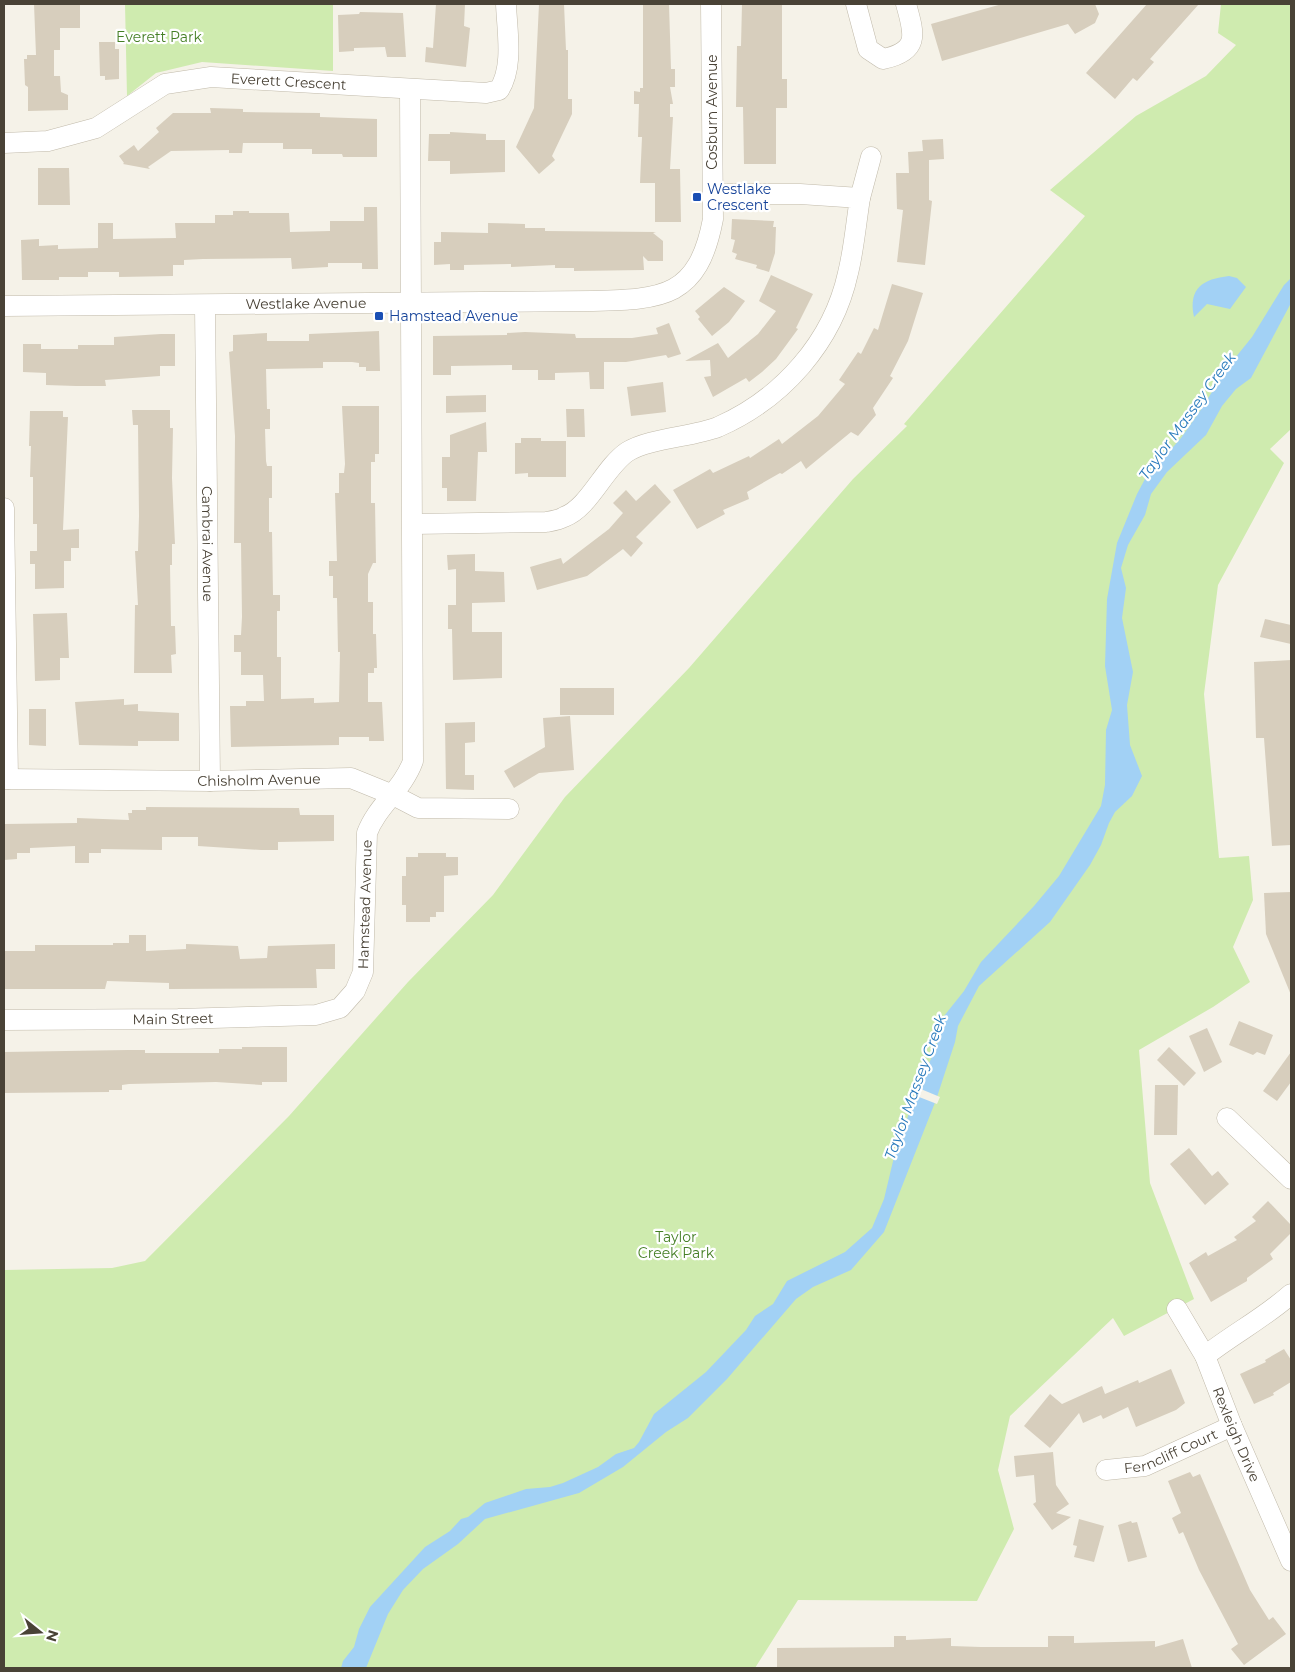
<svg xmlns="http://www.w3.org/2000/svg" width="1295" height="1672" font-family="Montserrat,sans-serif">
	<rect width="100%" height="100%" fill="#f5f2e8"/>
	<!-- green -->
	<g fill="#cfebaf">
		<polygon points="125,4 333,4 333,71 202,62 156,73 127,96"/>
		<polygon points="1221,4 1291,4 1291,429 1270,449 1284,463 1218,585 1204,694 1219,858 1249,856 1253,900 1233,947 1250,982 1213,1007 1139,1050 1150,1183 1194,1299 1124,1336 1113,1318 1010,1416 998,1470 1014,1529 977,1601 798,1600 755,1668 4,1668 4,1270 112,1268 145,1261 289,1116 408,982 493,895 565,797 689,668 853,479 907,426 904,424 1085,216 1050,190 1136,116 1206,76 1236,45 1218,33"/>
	</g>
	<!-- water -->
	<g fill="#a2d1f5">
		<path d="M1229,276L1237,278L1246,287L1230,309L1207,304L1194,317C1188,288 1203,279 1229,276Z"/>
		<polygon points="1291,278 1291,303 1251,378 1236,389 1222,406 1206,435 1167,472 1151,494 1145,515 1128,545 1121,568 1126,588 1122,618 1133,672 1127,705 1130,745 1142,776 1132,796 1115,812 1109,823 1101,845 1090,865 1050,922 979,986 958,1026 955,1042 936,1100 884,1232 851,1270 813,1287 796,1299 727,1379 688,1418 666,1432 623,1467 579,1493 485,1519 458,1544 423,1569 403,1590 388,1614 366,1668 341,1668 343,1661 354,1647 359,1629 370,1607 425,1547 450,1531 461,1519 468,1517 485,1503 526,1489 550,1487 563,1483 598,1467 616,1454 634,1448 639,1442 654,1414 706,1372 746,1330 755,1316 773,1304 787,1281 845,1252 872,1228 884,1199 895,1153 919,1085 936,1048 944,1016 964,991 981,962 1034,906 1059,876 1101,806 1105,785 1106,730 1112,710 1105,666 1107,599 1117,543 1137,494 1145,479 1181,438 1200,411 1227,368 1252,337 1284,285"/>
	</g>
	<!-- pier -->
	<polygon fill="#f5f2e8" points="916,1087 940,1097 937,1104 914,1095"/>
	<!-- building -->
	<g fill="#d7cebd">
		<polygon points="34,4 80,4 80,28 60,28 60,50 54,50 54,76 60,76 61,92 68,95 68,110 28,111 28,87 25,85 24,59 27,59 27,55 36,55"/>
		<polygon points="436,4 465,4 464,26 470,28 466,67 425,62 426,47 433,48"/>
		<polygon points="539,4 564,4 566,50 568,50 568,99 572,99 572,114 552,156 555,160 539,174 516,147 534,108"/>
		<polygon points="643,4 669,4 671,69 675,69 675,87 670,87 673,104 670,104 670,117 673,117 670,169 680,169 681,222 655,222 655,183 640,183 642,137 638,137 639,104 634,104 634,91 640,92 640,88 643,88"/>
		<polygon points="742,4 782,4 782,79 787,79 787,108 776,108 776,164 744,164 743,107 736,107 737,46 741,46"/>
		<polygon points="1002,4 1095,4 1099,14 1095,23 1075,34 1068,24 942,61 931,24"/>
		<polygon points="1147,4 1199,4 1150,59 1154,62 1137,81 1133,78 1115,99 1086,73"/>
		<polygon points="360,12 403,13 406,57 387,57 385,47 354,48 354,51 339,52 338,15 359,14"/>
		<polygon points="99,42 115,42 115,49 119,49 119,79 105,80 105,76 100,76"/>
		<polygon points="210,108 243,109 243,112 320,113 320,117 377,119 377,157 343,157 342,154 312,154 312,149 283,149 283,143 243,143 242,153 229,153 229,150 171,151 148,167 150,169 123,164 124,163 119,156 134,145 138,151 159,132 156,128 173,113 211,113"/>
		<polygon points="450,132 486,134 486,140 505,140 505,172 450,174 450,161 428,161 429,134 450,134"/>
		<polygon points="943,139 944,159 929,160 929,200 932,201 925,265 897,262 903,210 897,209 896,173 909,173 908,152 923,151 922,140"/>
		<polygon points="38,168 69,168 70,205 38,205"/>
		<polygon points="364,207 377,207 378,269 362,269 362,263 328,263 328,267 292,269 291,258 203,259 184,260 184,265 173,265 173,276 119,277 119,272 88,272 88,277 59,277 59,280 22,280 21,240 39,239 39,246 58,245 58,249 98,248 98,223 113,223 113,239 176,238 175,223 215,223 215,215 233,215 233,211 249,211 249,213 289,213 290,232 330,231 330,221 364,221"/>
		<polygon points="732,219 774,221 773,227 776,227 775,253 769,272 756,268 757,265 735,259 737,254 732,252 735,240 731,239"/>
		<polygon points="488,223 525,224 525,228 545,228 545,231 656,232 653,233 663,241 663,261 648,261 643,256 644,270 574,271 574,268 555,268 555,265 511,267 511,264 464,265 464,270 450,270 450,264 434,265 434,242 441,242 441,232 488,233"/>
		<polygon points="771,275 813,294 796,328 798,329 776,359 762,372 749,382 746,378 713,397 704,377 711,376 710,360 685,361 718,343 728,358 758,334 776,311 759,301"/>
		<polygon points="892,284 923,293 908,341 890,376 893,378 873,408 876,415 858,436 851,432 806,469 801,461 782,474 780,473 747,492 749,499 723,510 725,514 697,529 673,490 710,469 713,473 749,456 750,458 779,439 782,444 818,416 845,384 839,380 858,352 861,354 874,328 878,330"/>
		<polygon points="724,287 745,301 729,322 712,336 698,319 700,317 695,311"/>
		<polygon points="669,323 681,354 668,358 666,355 626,362 604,362 604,389 590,389 589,372 555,373 555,380 538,380 538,370 512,370 512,365 451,366 451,375 433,375 433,336 507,335 507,333 525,332 575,334 576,338 632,338 658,334 656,328"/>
		<polygon points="379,331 380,371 366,371 366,367 359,367 359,363 352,362 323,362 323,368 266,369 267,409 270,409 270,429 265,429 266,461 267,466 272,466 272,498 269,498 269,532 272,532 273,595 280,595 280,611 277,611 277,657 281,657 281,699 314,698 314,703 339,702 340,652 338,652 337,598 333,598 333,576 329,576 329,561 337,561 335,493 339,493 339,473 344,473 345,464 342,406 379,406 379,454 375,454 375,462 371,462 371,503 375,503 376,563 373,563 368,574 368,602 373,602 373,634 376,634 377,668 374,668 374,673 368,673 368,702 382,702 384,741 369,741 369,737 339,737 339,745 231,747 230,706 246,706 246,701 264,701 263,675 241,675 241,652 234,652 234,635 241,635 242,617 241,543 234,543 235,436 229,352 233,351 233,335 267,333 267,341 309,341 309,334"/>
		<polygon points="161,334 175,334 175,366 160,366 160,376 105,380 106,386 76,386 46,385 46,373 23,372 23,344 41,344 41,349 78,349 78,345 114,345 114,337"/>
		<polygon points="663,382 666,412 631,416 627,387"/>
		<polygon points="486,395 486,412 446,413 446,396"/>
		<polygon points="566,409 584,409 585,437 567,437"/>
		<polygon points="132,410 170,410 170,428 173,428 172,478 175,544 172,544 172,565 170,565 171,626 175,626 176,654 171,655 172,673 134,673 135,605 138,605 135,551 138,551 139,516 138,425 133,425"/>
		<polygon points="30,411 63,411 63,417 68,417 63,530 79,529 79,548 71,548 71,561 64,561 64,588 35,589 35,564 30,564 30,551 37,551 37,524 33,524 33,477 30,477 31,446 29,446"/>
		<polygon points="486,422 487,452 478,452 476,501 447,501 447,488 442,488 442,457 450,457 450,435"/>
		<polygon points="521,438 541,438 541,441 566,441 566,477 528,477 528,473 515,474 515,443 521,443"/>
		<polygon points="655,484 671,502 636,537 643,543 631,557 623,549 587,576 537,590 530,567 561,558 563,564 609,529 623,513 613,503 626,490 636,501"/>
		<polygon points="475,554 475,571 504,572 505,602 472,603 472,632 502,632 502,678 453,680 452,629 448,629 448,605 456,605 456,569 448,570 447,555"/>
		<polygon points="67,613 69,658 60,658 60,680 35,681 33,614"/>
		<polygon points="1265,619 1291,625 1291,644 1260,637"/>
		<polygon points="1291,660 1291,845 1272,846 1264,738 1256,738 1254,662"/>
		<rect x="560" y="688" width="54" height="27"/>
		<polygon points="124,699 124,705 138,704 138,711 179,713 179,741 138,741 138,746 79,745 75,702"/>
		<polygon points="29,709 46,709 46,746 29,745"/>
		<polygon points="570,716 574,770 539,773 514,788 504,771 545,747 543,718"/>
		<polygon points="475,722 475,742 465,743 465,775 474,775 474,790 446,789 445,723"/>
		<polygon points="146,807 299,808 300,815 334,815 334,841 278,842 278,850 261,850 198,846 198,837 162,837 162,850 101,849 101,853 89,853 89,863 75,863 75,846 30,848 30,853 17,853 17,859 4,860 4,824 77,823 77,818 129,820 128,813 132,813 132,810 146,810"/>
		<polygon points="418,853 446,853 446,857 458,857 458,875 444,876 444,912 436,912 436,917 430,917 430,922 406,922 406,905 402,905 402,876 406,876 406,857 418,857"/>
		<polygon points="1291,892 1291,995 1266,934 1264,893"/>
		<polygon points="129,935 146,935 146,951 186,949 186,944 238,946 240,959 267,958 268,946 335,944 335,969 316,969 317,988 169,989 169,983 107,981 105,989 4,989 4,951 35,951 35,945 113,945 113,943 129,943"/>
		<polygon points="1239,1021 1273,1035 1265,1055 1257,1052 1253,1055 1229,1045"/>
		<polygon points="1207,1028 1222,1062 1204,1072 1189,1036"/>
		<polygon points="242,1047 287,1047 287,1082 262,1082 262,1085 216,1082 129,1084 122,1085 122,1090 109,1090 109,1092 4,1093 4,1052 128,1050 145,1050 145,1053 219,1053 219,1049 242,1049"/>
		<polygon points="1169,1047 1196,1073 1184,1086 1157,1060"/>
		<polygon points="1291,1052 1291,1082 1277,1101 1263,1091"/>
		<polygon points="1155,1085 1178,1085 1177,1135 1154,1135"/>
		<polygon points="1189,1148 1212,1176 1218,1171 1229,1184 1205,1205 1170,1164"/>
		<polygon points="1268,1201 1291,1225 1291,1233 1270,1254 1273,1259 1247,1278 1247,1281 1211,1302 1189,1263 1206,1252 1208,1256 1237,1240 1234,1237 1256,1221 1252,1217"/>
		<polygon points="1284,1349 1291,1360 1291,1382 1273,1393 1274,1395 1254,1404 1240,1374 1266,1362 1265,1360"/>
		<polygon points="1171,1369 1185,1403 1176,1410 1136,1427 1128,1407 1103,1419 1101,1415 1083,1423 1079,1413 1050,1448 1024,1426 1050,1394 1062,1404 1102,1386 1105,1394 1138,1380 1139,1383"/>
		<polygon points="1053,1452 1056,1485 1069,1504 1056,1513 1071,1517 1052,1530 1033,1504 1036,1502 1034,1475 1016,1477 1014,1456"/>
		<polygon points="1190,1472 1193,1477 1200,1474 1250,1590 1269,1620 1273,1617 1286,1634 1244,1665 1231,1649 1238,1644 1199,1570 1183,1532 1179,1534 1172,1518 1181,1513 1168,1481"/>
		<polygon points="1079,1519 1104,1526 1094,1562 1074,1557 1077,1546 1073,1545"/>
		<polygon points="1131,1521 1132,1523 1137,1522 1147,1557 1128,1562 1118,1525"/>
		<polygon points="894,1636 906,1636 906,1640 951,1638 951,1646 981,1647 1048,1647 1048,1636 1074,1636 1074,1643 1155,1641 1155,1647 1183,1639 1192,1668 777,1668 777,1648 894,1647"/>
	</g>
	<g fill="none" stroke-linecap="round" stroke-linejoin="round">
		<defs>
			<g id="minor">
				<path d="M856,4L868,49L883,59C921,51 914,33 906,4"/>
				<path id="s1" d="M4,143L48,141L96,128L165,84L211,77L486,93L499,90C514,67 507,31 506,4"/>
				<polyline points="860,198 871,157"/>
				<path id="s2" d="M4,306L593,301C663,299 698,298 713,219L711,4"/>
				<path id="s3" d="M205,306L210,781"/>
				<polyline points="4,508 8,779"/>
				<path d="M413,524L546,522C552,521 559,520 564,517C589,508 604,468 627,452C649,438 693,437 718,427C782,399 833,342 848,273C854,249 856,223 860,198L800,194H713"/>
				<path id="s4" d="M4,779L210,781L351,778L393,795L418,808L509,809"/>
				<path id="s5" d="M4,1020L178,1019L316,1015L340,1008L355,991L363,972L367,833C377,806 403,789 413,761L410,89"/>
				<polyline points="1227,1118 1291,1179"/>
				<path id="s6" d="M1177,1309L1205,1356L1232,1426L1291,1561"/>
				<path d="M1205,1356C1233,1334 1264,1318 1291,1294"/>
				<path id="s7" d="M1106,1470L1145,1466L1232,1426"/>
			</g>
		</defs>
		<!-- minor casing -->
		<use href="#minor" stroke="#c1baaa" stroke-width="21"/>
		<!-- minor -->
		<use href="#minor" stroke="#fff" stroke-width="20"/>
	</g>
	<!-- markers -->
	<g fill="#1a4fb4" stroke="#fff" stroke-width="2">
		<rect x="692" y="192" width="10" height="10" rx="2.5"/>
		<rect x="374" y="311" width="10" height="10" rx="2.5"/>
	</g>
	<g text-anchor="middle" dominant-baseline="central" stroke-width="4.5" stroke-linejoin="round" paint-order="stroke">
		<!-- park labels -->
		<g font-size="14" fill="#457f25" stroke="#fff">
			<text x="159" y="37">Everett Park</text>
			<text x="676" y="1237">Taylor<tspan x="676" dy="16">Creek Park</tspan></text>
		</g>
		<!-- street labels -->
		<g font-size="14" fill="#494236" stroke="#fff">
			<text stroke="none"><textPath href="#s1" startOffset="300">Everett Crescent</textPath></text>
			<text transform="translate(712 112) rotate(-90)">Cosburn Avenue</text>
			<text stroke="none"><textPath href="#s2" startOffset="302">Westlake Avenue</textPath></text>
			<text stroke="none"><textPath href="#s3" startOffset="238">Cambrai Avenue</textPath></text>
			<text stroke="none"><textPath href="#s4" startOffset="255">Chisholm Avenue</textPath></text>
			<text stroke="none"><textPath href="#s5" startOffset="448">Hamstead Avenue</textPath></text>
			<text stroke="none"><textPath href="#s5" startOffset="169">Main Street</textPath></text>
			<text stroke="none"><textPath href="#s6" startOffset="139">Rexleigh Drive</textPath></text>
			<text stroke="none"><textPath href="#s7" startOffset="68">Ferncliff Court</textPath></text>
		</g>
		<!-- transit labels -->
		<g font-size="14" fill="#164399" stroke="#fff" text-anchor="start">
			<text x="707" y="189">Westlake<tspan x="707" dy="16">Crescent</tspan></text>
			<text x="389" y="316">Hamstead Avenue</text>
		</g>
		<!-- water labels -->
		<g font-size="15" font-style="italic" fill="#287abc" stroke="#fff">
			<text transform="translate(1187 416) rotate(-54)">Taylor Massey Creek</text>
			<text transform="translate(915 1087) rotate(-70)">Taylor Massey Creek</text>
		</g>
	</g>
	<!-- border -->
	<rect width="1295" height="1672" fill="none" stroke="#494236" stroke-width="10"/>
	<!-- north arrow -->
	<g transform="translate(40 1632) rotate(107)" stroke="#ffffff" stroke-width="4" paint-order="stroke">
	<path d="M0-4L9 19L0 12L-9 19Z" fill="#494236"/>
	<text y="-8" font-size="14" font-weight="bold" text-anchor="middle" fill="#494236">N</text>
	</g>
</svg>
